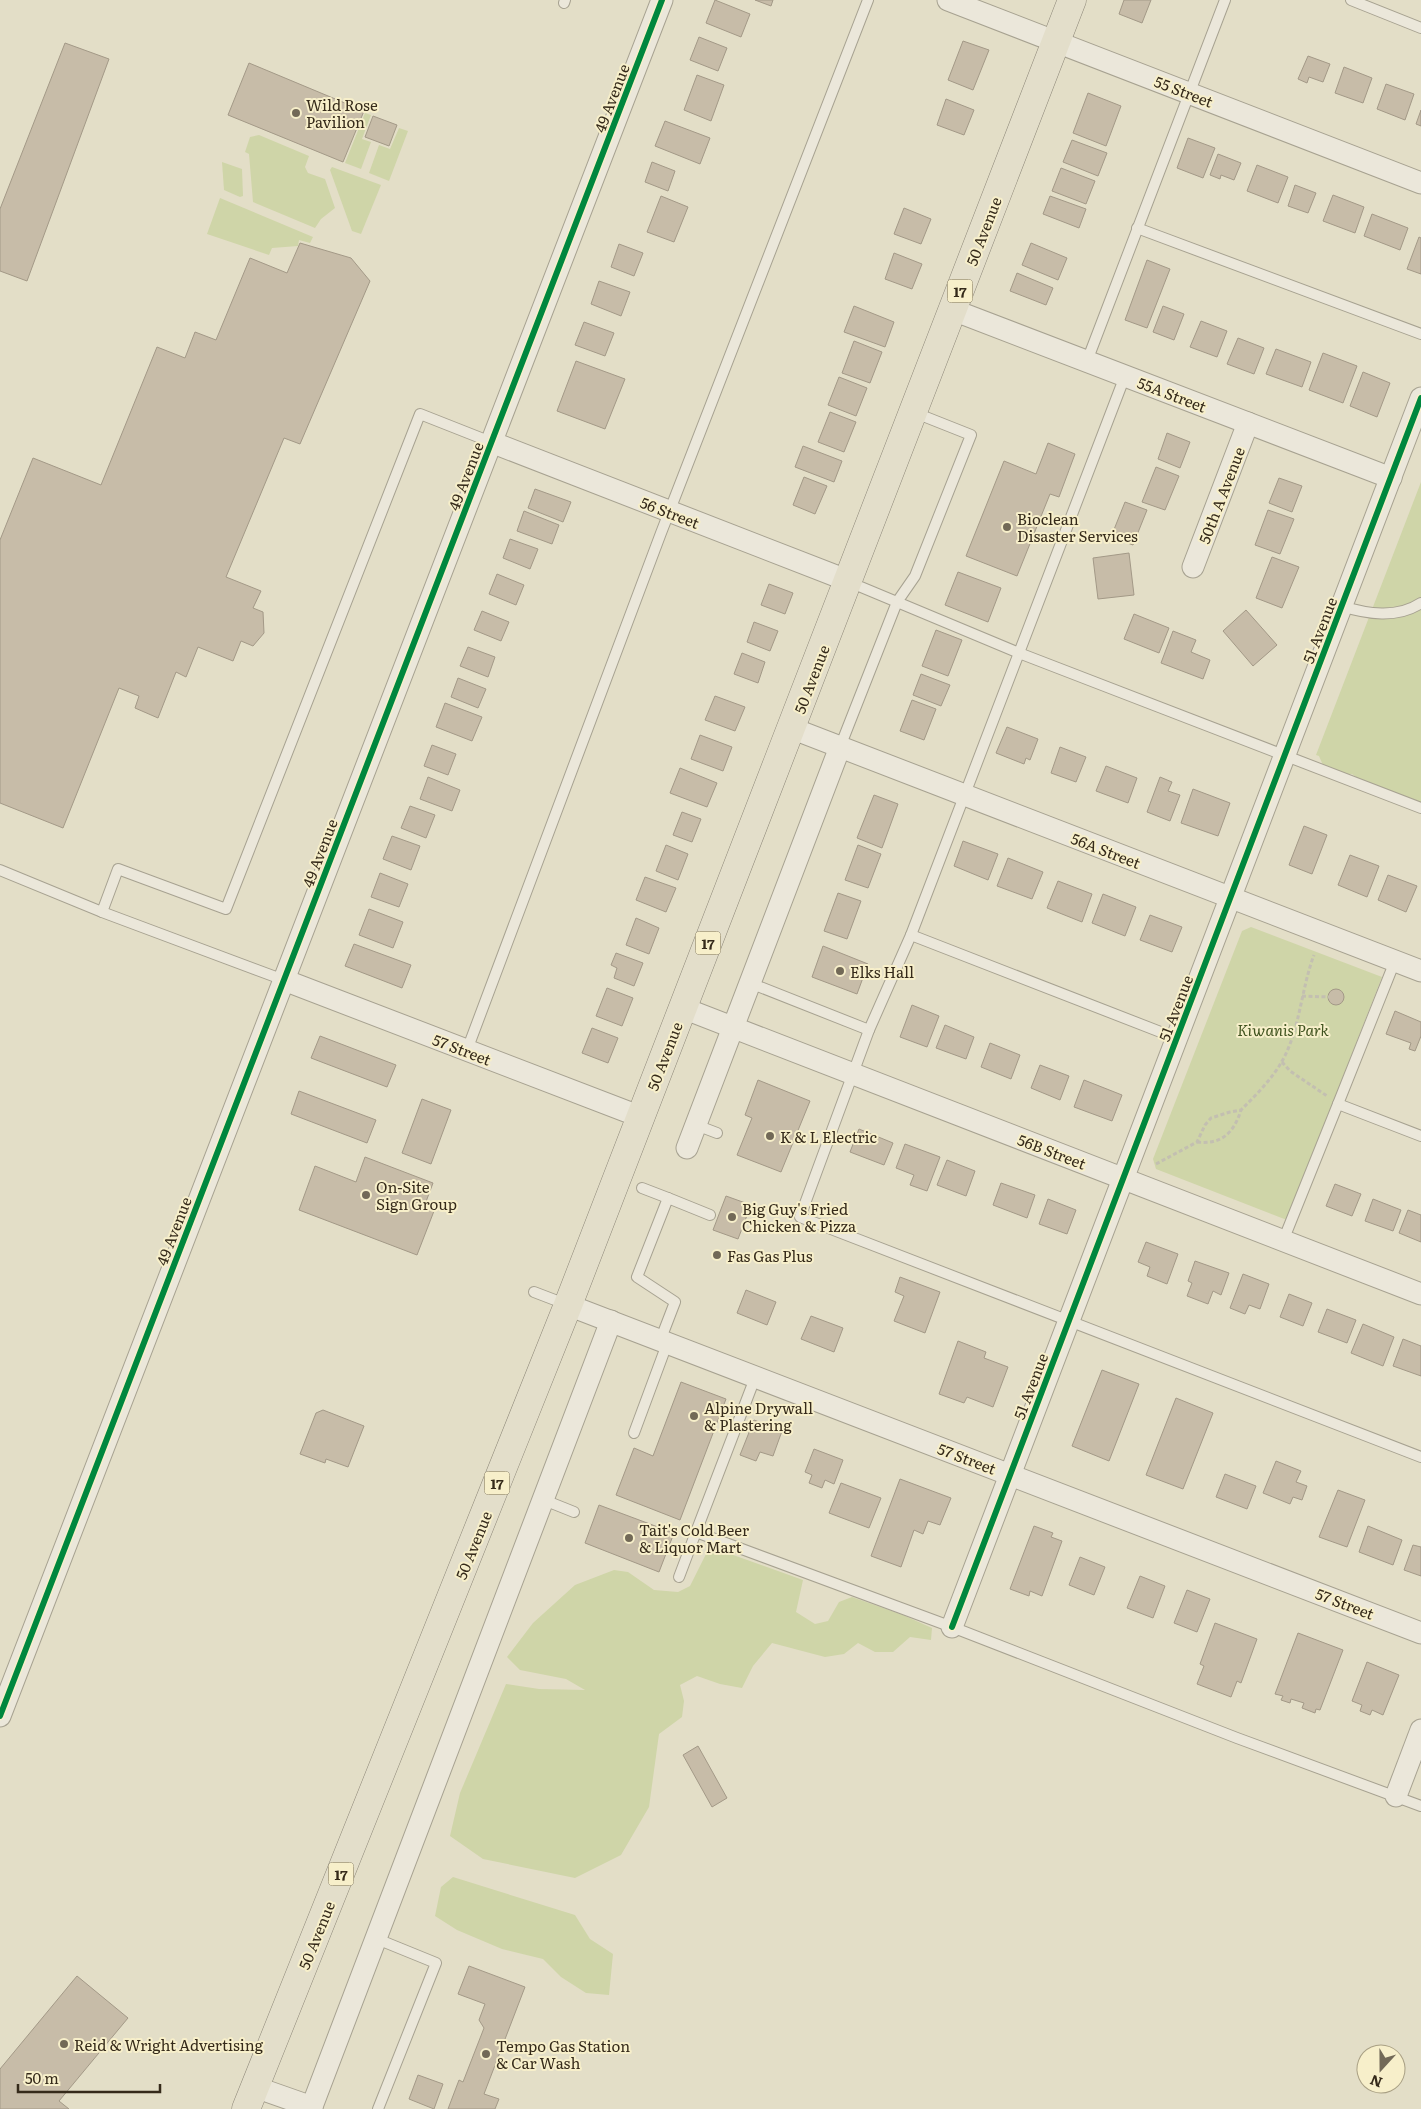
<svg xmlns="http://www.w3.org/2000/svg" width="1421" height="2109" font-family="Literata,serif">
	<rect width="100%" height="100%" fill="#e3dec7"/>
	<!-- green -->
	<g fill="#cfd5a8">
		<polygon points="365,113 371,115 362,139 371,142 361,169 345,163"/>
		<polygon points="399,128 408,131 389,181 369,173 379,145 390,149"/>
		<polygon points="259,135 309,156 305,167 308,173 325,179 335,208 321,219 315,228 253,202 249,154 245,152 250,137"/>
		<polygon points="222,162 242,169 243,196 240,197 224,190"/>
		<polygon points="332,167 381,185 361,234 352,231 330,170"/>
		<polygon points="220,198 313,237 310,243 299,240 298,246 272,248 269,255 207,234"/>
		<polygon points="1421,482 1421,807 1367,785 1352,774 1336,776 1326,772 1319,756 1316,755"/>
		<polygon points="1251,927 1382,977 1287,1220 1156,1169 1153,1159 1242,931"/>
		<polygon points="722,1551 803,1580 796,1612 815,1624 828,1621 839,1602 852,1597 903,1615 932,1628 931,1640 910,1637 893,1652 875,1652 858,1643 844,1654 825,1657 772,1643 753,1666 742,1688 720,1684 697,1676 680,1685 684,1701 682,1717 659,1734 649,1807 621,1855 575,1878 483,1859 450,1836 460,1793 506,1684 539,1689 585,1690 566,1679 520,1670 507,1657 533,1623 575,1585 614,1570 628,1572 654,1590 678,1592 690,1586 706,1554"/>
		<polygon points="453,1877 575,1915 590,1939 613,1954 609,1995 586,1993 561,1977 543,1959 502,1949 457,1930 435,1916 441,1887"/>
	</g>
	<!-- building -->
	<g fill="#c7bca8" stroke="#a39987">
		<polygon points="715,0 750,14 741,37 706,23"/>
		<polygon points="755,0 773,0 771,6"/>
		<polygon points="1124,0 1151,0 1142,23 1119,14"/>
		<polygon points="699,37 727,48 718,71 690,60"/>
		<polygon points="963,41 989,50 973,90 948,80"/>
		<polygon points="65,43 109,59 27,281 0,271 0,209"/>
		<polygon points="1308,56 1330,64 1323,82 1309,77 1307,83 1298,79"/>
		<polygon points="249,63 364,111 343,162 228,115"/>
		<polygon points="1344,67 1372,78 1363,103 1335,93"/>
		<polygon points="697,75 724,85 711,121 684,110"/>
		<polygon points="1386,84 1414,94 1405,120 1377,109"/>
		<polygon points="1088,93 1121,106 1106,146 1073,133"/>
		<polygon points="946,99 974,110 964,135 937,125"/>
		<polygon points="1421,110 1421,126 1416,124"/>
		<polygon points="373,116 397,125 389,146 365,137"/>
		<polygon points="665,121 710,138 700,164 655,146"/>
		<polygon points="1188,138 1215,148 1203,178 1177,168"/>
		<polygon points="1072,140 1107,153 1098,176 1063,162"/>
		<polygon points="1218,154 1241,163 1234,180 1221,175 1220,179 1210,175"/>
		<polygon points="652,162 675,171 668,191 645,182"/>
		<polygon points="1257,165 1288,177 1278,203 1247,191"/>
		<polygon points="1061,168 1095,181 1086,204 1052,191"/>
		<polygon points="1295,185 1316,193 1308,213 1288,206"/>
		<polygon points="1333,195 1364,207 1355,233 1323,221"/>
		<polygon points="661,196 688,207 674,242 647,232"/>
		<polygon points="1050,196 1086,209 1079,228 1043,214"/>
		<polygon points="904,208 931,219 921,244 894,234"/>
		<polygon points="1372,214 1408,228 1400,250 1364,236"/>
		<polygon points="1419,237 1421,238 1421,274 1407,269"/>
		<polygon points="300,243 351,258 370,281 300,444 284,438 226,577 261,591 253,608 263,612 264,633 253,646 241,641 233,661 198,647 186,677 176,672 158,718 135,708 139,696 119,688 63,828 0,803 0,540 33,458 101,485 157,347 185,358 195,332 216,340 250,258 287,273"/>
		<polygon points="1031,243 1067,258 1058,280 1022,265"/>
		<polygon points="619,244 643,253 634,276 611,267"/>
		<polygon points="894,253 922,264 912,289 885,279"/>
		<polygon points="1147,260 1170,269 1147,328 1125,320"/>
		<polygon points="1017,273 1053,288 1046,305 1010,291"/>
		<polygon points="599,281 630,292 621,316 591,304"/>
		<polygon points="854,306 894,322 885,347 844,332"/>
		<polygon points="1163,306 1184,314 1174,340 1153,332"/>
		<polygon points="1201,321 1227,331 1217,357 1190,347"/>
		<polygon points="584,322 614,333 605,356 575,345"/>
		<polygon points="1238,338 1264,348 1254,374 1227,364"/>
		<polygon points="854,341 882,352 870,383 842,373"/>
		<polygon points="1276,349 1311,362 1302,387 1266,374"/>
		<polygon points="1323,353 1357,366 1343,403 1309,390"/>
		<polygon points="576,361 625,379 605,429 557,411"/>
		<polygon points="1363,372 1390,383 1377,417 1350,406"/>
		<polygon points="839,377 867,388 856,416 828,405"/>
		<polygon points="830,412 856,422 844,452 818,442"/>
		<polygon points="1167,433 1190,442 1180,468 1158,459"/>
		<polygon points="1048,443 1075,454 1059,497 1050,494 1017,576 966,556 1004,461 1036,474"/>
		<polygon points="803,446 842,461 834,482 795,467"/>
		<polygon points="1156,467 1179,476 1165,510 1142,502"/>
		<polygon points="804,477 827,486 815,514 793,505"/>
		<polygon points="1279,478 1302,486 1292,512 1269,503"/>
		<polygon points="535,489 571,502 563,522 528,508"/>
		<polygon points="1125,502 1147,510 1133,545 1111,537"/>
		<polygon points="1268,510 1294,519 1280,554 1255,545"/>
		<polygon points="524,511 559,525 552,544 517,531"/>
		<polygon points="510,539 538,549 530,569 503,558"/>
		<polygon points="1129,553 1134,595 1098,599 1093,558"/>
		<polygon points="1272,557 1299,567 1282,608 1256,598"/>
		<polygon points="958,572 1001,588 988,622 945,605"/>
		<polygon points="497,574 524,585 516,605 489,594"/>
		<polygon points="769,584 793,593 785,614 761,605"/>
		<polygon points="1246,610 1277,645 1253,666 1223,631"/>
		<polygon points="482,611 509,622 501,641 474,630"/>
		<polygon points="1134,614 1169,628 1159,653 1124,639"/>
		<polygon points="754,622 778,631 770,651 747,642"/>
		<polygon points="936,630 962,640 948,676 922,666"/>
		<polygon points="1173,631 1196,640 1191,652 1210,660 1203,679 1161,663"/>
		<polygon points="468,647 495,657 488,677 460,666"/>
		<polygon points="742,653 765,662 758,683 734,674"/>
		<polygon points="921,674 950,685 941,706 913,695"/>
		<polygon points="458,678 486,689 478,708 451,697"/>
		<polygon points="715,696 745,707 735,731 705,720"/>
		<polygon points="912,700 936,709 924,740 900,731"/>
		<polygon points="445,703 482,717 472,741 436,727"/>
		<polygon points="1007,727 1038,739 1030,760 1026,758 1024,764 996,753"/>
		<polygon points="700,735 732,747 723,771 691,759"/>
		<polygon points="432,745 456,754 448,775 424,766"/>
		<polygon points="1060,747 1086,757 1076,782 1051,773"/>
		<polygon points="1106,766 1137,778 1128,803 1096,791"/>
		<polygon points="680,768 717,783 707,807 670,793"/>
		<polygon points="428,777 460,790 452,811 420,799"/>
		<polygon points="1160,777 1172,782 1168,791 1180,795 1170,821 1147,812"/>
		<polygon points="1193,789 1230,803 1218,836 1181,823"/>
		<polygon points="874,795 898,804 882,848 857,838"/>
		<polygon points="410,806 435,815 426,838 401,828"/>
		<polygon points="682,812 701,819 692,842 673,835"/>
		<polygon points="1304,826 1327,835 1312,874 1289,865"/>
		<polygon points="392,836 420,846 411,870 383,859"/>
		<polygon points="963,841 998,854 988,880 954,866"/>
		<polygon points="666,845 688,854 678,880 656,871"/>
		<polygon points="858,845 881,854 868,888 845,880"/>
		<polygon points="1350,855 1379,866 1367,897 1338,885"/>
		<polygon points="1008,858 1043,872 1032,899 997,886"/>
		<polygon points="380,873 408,884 399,907 371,897"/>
		<polygon points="1388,875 1417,886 1406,912 1378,900"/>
		<polygon points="645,877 676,888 666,912 636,900"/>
		<polygon points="1058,881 1092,894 1082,922 1047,908"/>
		<polygon points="838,893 861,901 847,939 824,931"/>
		<polygon points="1103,894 1136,907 1125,936 1092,923"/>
		<polygon points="369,909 403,922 393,948 359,935"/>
		<polygon points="1150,915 1182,927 1172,952 1140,940"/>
		<polygon points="636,918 659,928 649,954 626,945"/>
		<polygon points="354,944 411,965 402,988 345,966"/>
		<polygon points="823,946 868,964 857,994 812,977"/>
		<polygon points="616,953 643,963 634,986 614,978 617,968 611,965"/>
		<polygon points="607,988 633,998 622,1026 596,1016"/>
		<circle cx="1336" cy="997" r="8"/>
		<polygon points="912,1005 939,1016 927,1047 900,1037"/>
		<polygon points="1395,1011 1421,1022 1421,1036 1415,1051 1409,1049 1411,1043 1386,1034"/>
		<polygon points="945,1025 974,1037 966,1059 936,1048"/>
		<polygon points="592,1028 618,1038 608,1063 582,1053"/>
		<polygon points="320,1036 396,1065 387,1087 311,1058"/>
		<polygon points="990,1043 1020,1055 1011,1079 981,1067"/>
		<polygon points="1040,1065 1069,1076 1060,1100 1031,1088"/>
		<polygon points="758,1080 810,1101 781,1172 737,1155 752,1118 745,1115"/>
		<polygon points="1084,1080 1122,1095 1112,1121 1074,1107"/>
		<polygon points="299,1091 376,1120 367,1143 291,1114"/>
		<polygon points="422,1099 451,1110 431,1164 402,1153"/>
		<polygon points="859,1129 893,1143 884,1165 850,1152"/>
		<polygon points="905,1144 940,1157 927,1191 910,1185 914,1175 896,1168"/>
		<polygon points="365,1157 433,1183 424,1207 434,1211 417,1255 299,1210 315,1166 356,1182"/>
		<polygon points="947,1160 975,1171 966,1196 937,1185"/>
		<polygon points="1001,1183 1035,1195 1027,1218 993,1205"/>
		<polygon points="1335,1184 1361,1194 1352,1216 1326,1206"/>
		<polygon points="726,1196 751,1205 738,1239 713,1230"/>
		<polygon points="1048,1199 1076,1210 1067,1234 1039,1224"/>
		<polygon points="1373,1199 1401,1210 1393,1231 1365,1221"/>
		<polygon points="1408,1210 1421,1215 1421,1242 1399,1233"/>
		<polygon points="1146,1242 1178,1254 1167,1284 1147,1276 1150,1267 1138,1262"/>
		<polygon points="1195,1261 1229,1273 1221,1295 1213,1291 1208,1304 1187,1296 1192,1283 1188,1281"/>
		<polygon points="1243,1274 1269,1284 1260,1309 1249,1305 1245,1314 1230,1308"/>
		<polygon points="900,1277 940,1292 925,1333 894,1321 904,1296 895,1292"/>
		<polygon points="746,1290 776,1302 767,1325 737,1313"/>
		<polygon points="1289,1294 1312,1303 1303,1326 1280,1317"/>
		<polygon points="1327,1309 1356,1320 1347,1343 1318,1332"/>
		<polygon points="811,1316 843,1328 834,1352 801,1339"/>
		<polygon points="1363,1324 1394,1337 1383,1366 1351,1353"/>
		<polygon points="1403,1339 1421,1346 1421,1376 1393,1366"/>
		<polygon points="958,1341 986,1352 984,1358 1008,1367 993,1407 967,1397 964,1403 939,1394"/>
		<polygon points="1102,1370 1139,1384 1109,1461 1072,1446"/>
		<polygon points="681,1382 726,1399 680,1520 616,1495 634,1448 653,1456"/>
		<polygon points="1176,1398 1213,1413 1183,1489 1146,1475"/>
		<polygon points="323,1410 364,1426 348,1467 326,1459 325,1463 300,1454 316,1413"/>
		<polygon points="754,1420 782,1431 773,1456 760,1452 756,1461 740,1455"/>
		<polygon points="814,1449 843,1460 834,1484 825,1480 822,1488 809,1483 812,1475 805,1472"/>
		<polygon points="1276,1461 1301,1471 1296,1482 1307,1486 1302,1500 1293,1497 1290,1504 1263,1493"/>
		<polygon points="1225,1474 1256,1486 1247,1509 1216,1497"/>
		<polygon points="900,1479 951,1498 940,1525 928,1521 923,1534 914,1530 901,1567 871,1556"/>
		<polygon points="841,1483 881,1498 869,1528 829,1513"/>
		<polygon points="1338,1490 1365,1500 1347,1547 1319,1537"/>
		<polygon points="599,1505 674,1533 659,1572 585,1543"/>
		<polygon points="1034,1526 1053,1533 1051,1537 1062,1541 1042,1596 1030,1591 1029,1596 1010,1589"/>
		<polygon points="1368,1526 1402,1540 1393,1565 1359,1552"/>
		<polygon points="1413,1545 1421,1547 1421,1576 1404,1570"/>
		<polygon points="1080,1557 1105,1567 1094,1595 1069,1585"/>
		<polygon points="1140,1576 1165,1586 1153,1618 1127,1608"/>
		<polygon points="1187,1590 1210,1599 1197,1632 1174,1623"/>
		<polygon points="1215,1623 1257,1639 1241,1683 1237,1681 1231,1697 1197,1684 1204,1666 1200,1664"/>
		<polygon points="1298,1633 1343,1650 1320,1710 1316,1709 1315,1713 1302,1708 1304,1703 1291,1699 1290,1703 1281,1700 1283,1696 1275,1694"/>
		<polygon points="1367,1662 1399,1675 1383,1715 1372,1710 1370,1715 1360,1711 1362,1705 1352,1701"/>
		<polygon points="698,1746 727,1798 712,1807 683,1755"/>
		<polygon points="469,1966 525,1987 484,2094 499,2099 495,2109 448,2109 459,2080 463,2082 484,2028 479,2020 485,2004 458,1994"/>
		<polygon points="77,1976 128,2018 59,2101 69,2109 0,2109 0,2069"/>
		<polygon points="418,2075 443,2084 434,2109 409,2099"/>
	</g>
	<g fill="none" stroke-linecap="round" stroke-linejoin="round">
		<defs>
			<g id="service">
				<polyline points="1351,0 1421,28"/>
				<polyline points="564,3 565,0"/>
				<polyline points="1137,228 1421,334"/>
				<polyline points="1087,361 1225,0"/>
				<polyline points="913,412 971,435 915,576 897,602 1019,653 1421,808"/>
				<path d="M1341,606C1367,614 1397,619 1421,603"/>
				<polyline points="840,747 897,602 849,582"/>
				<polyline points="0,870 102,912 284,980"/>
				<polyline points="102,912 118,869 226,909 420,414 491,442"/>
				<polyline points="911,935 1125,376"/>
				<polyline points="750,983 869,1030"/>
				<polyline points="1176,1038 911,935 869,1030 800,1217 1421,1457"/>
				<polyline points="467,1050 661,533 868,0"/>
				<polyline points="1338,1104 1395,961"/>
				<polyline points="696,1125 717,1133"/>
				<polyline points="642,1188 668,1198"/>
				<polyline points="1283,1241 1338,1104 1421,1136"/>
				<polyline points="534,1292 568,1305"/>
				<polyline points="660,1341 675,1302 637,1277 668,1198 710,1215"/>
				<polyline points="755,1378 696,1532 952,1627 1237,1738 1421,1806"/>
				<polyline points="634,1433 667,1344"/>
				<polyline points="544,1500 574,1512"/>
				<polyline points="679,1577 696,1532"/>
				<polyline points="377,1939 436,1963 378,2109"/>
			</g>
			<g id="minor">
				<polyline points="948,0 1421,183"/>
				<polyline points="953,310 1391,478"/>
				<polyline points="491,442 849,581"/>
				<polyline points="1193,567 1248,423"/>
				<polyline points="791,728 1421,971"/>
				<polyline points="284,980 641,1117"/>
				<polyline points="683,1008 1421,1294"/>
				<polyline points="687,1148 840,747"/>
				<polyline points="568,1305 1421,1633"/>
				<polyline points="952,1627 1421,398"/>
				<polyline points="0,1716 662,0"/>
				<polyline points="1396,1796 1421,1730"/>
				<polyline points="255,2087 312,2107"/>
				<polyline points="311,2109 611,1321"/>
			</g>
			<polyline id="primary" points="246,2109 568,1305 1072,0"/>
		</defs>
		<!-- service casing -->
		<use href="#service" stroke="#a7a291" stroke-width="12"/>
		<!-- minor casing -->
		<use href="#minor" stroke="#a7a291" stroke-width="23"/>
		<!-- primary casing -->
		<use href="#primary" stroke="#8d8778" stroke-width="29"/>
		<!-- path -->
		<g stroke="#c3bfb1" stroke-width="3" stroke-dasharray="4 2.5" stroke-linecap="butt">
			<polyline points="1302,996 1329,997"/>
			<polyline points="1282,1062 1290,1071 1327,1096"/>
			<path d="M1197,1142C1221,1145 1234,1133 1241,1110"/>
			<path d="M1156,1164L1197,1142L1205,1125L1211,1118L1230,1112L1241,1110C1255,1096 1271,1080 1281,1063C1300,1031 1301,989 1314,955"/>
		</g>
		<!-- service -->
		<use href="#service" stroke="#ebe7da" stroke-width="10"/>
		<!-- minor -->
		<use href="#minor" stroke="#ebe7da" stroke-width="21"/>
		<!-- primary -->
		<use href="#primary" stroke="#e3deca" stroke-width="28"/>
		<defs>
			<g id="cycleway">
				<polyline points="952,1627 1421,398"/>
				<polyline points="0,1716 662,0"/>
			</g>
		</defs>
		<!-- cycleway casing -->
		<use href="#cycleway" stroke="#f7efca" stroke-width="9"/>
		<!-- cycleway -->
		<use href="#cycleway" stroke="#00873e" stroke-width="6"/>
	</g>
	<!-- markers -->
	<g fill="#726957" stroke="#f7efca" stroke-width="2">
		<circle cx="296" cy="113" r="5"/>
		<circle cx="1007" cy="527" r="5"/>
		<circle cx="840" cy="971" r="5"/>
		<circle cx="770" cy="1136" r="5"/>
		<circle cx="366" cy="1195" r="5"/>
		<circle cx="732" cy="1217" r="5"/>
		<circle cx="717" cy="1255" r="5"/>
		<circle cx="694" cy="1416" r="5"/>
		<circle cx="629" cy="1538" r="5"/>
		<circle cx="64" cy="2044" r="5"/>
		<circle cx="486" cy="2054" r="5"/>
	</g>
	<g text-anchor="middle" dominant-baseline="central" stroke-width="4" stroke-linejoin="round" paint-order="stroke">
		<!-- shield labels -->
		<g fill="#f7efca" stroke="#6f654f" stroke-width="1">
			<rect x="947.5" y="279.5" width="25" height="23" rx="4"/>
			<rect x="695.5" y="931.5" width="25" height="23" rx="4"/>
			<rect x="484.5" y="1471.5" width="25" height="23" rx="4"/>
			<rect x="328.5" y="1862.5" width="25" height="23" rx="4"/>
		</g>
		<g font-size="14" font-weight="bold" fill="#352a1a">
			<text x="960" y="291">17</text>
			<text x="708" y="943">17</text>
			<text x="497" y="1483">17</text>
			<text x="341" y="1874">17</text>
		</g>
		<!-- street labels -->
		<g font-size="15" fill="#352a1a" stroke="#f7efca">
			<text transform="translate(1184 91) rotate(21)">55 Street</text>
			<text transform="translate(611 98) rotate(-69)">49 Avenue</text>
			<text transform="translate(983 231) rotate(-69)">50 Avenue</text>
			<text transform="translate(1172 394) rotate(21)">55A Street</text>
			<text transform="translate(465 476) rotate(-69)">49 Avenue</text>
			<text transform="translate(1221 495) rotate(-69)">50th A Avenue</text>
			<text transform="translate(670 512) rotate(21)">56 Street</text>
			<text transform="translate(1319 630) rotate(-69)">51 Avenue</text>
			<text transform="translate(811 679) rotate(-69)">50 Avenue</text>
			<text transform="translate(1106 850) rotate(21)">56A Street</text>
			<text transform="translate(319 853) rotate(-69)">49 Avenue</text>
			<text transform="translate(1175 1008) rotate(-69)">51 Avenue</text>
			<text transform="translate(462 1049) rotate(21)">57 Street</text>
			<text transform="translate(664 1056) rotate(-69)">50 Avenue</text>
			<text transform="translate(1052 1151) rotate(21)">56B Street</text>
			<text transform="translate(173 1231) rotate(-69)">49 Avenue</text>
			<text transform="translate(1030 1386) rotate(-69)">51 Avenue</text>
			<text transform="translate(967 1458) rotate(21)">57 Street</text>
			<text transform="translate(473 1545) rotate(-68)">50 Avenue</text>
			<text transform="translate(1345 1603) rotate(21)">57 Street</text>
			<text transform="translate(316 1935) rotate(-68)">50 Avenue</text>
		</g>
		<!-- poi labels -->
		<g font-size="15" fill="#352a1a" stroke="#f7efca" text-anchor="start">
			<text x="306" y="104">Wild Rose<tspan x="306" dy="17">Pavilion</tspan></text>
			<text x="1017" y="518">Bioclean<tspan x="1017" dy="17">Disaster Services</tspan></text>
			<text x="850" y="971">Elks Hall</text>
			<text x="780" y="1136">K &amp; L Electric</text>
			<text x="376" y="1186">On-Site<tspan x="376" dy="17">Sign Group</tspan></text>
			<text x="742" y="1208">Big Guy's Fried<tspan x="742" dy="17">Chicken &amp; Pizza</tspan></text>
			<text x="727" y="1255">Fas Gas Plus</text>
			<text x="704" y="1407">Alpine Drywall<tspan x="704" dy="17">&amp; Plastering</tspan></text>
			<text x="639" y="1529">Tait's Cold Beer<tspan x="639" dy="17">&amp; Liquor Mart</tspan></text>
			<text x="74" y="2044">Reid &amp; Wright Advertising</text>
			<text x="496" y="2045">Tempo Gas Station<tspan x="496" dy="17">&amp; Car Wash</tspan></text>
		</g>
		<!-- park labels -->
		<g font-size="15" font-style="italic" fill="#40531f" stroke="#f7efca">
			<text x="1283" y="1029">Kiwanis Park</text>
		</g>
	</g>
	<!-- north arrow -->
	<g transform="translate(1381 2069) rotate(201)"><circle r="24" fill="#f7efca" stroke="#a9a084"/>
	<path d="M0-4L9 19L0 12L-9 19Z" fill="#726957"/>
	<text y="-8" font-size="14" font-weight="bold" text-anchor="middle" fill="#352a1a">N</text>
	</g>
	<!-- scale -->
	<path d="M18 2084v8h142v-8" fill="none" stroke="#352a1a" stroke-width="2.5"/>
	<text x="25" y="2084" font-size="15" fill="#352a1a" stroke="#f7efca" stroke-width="4" paint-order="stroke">50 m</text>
</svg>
